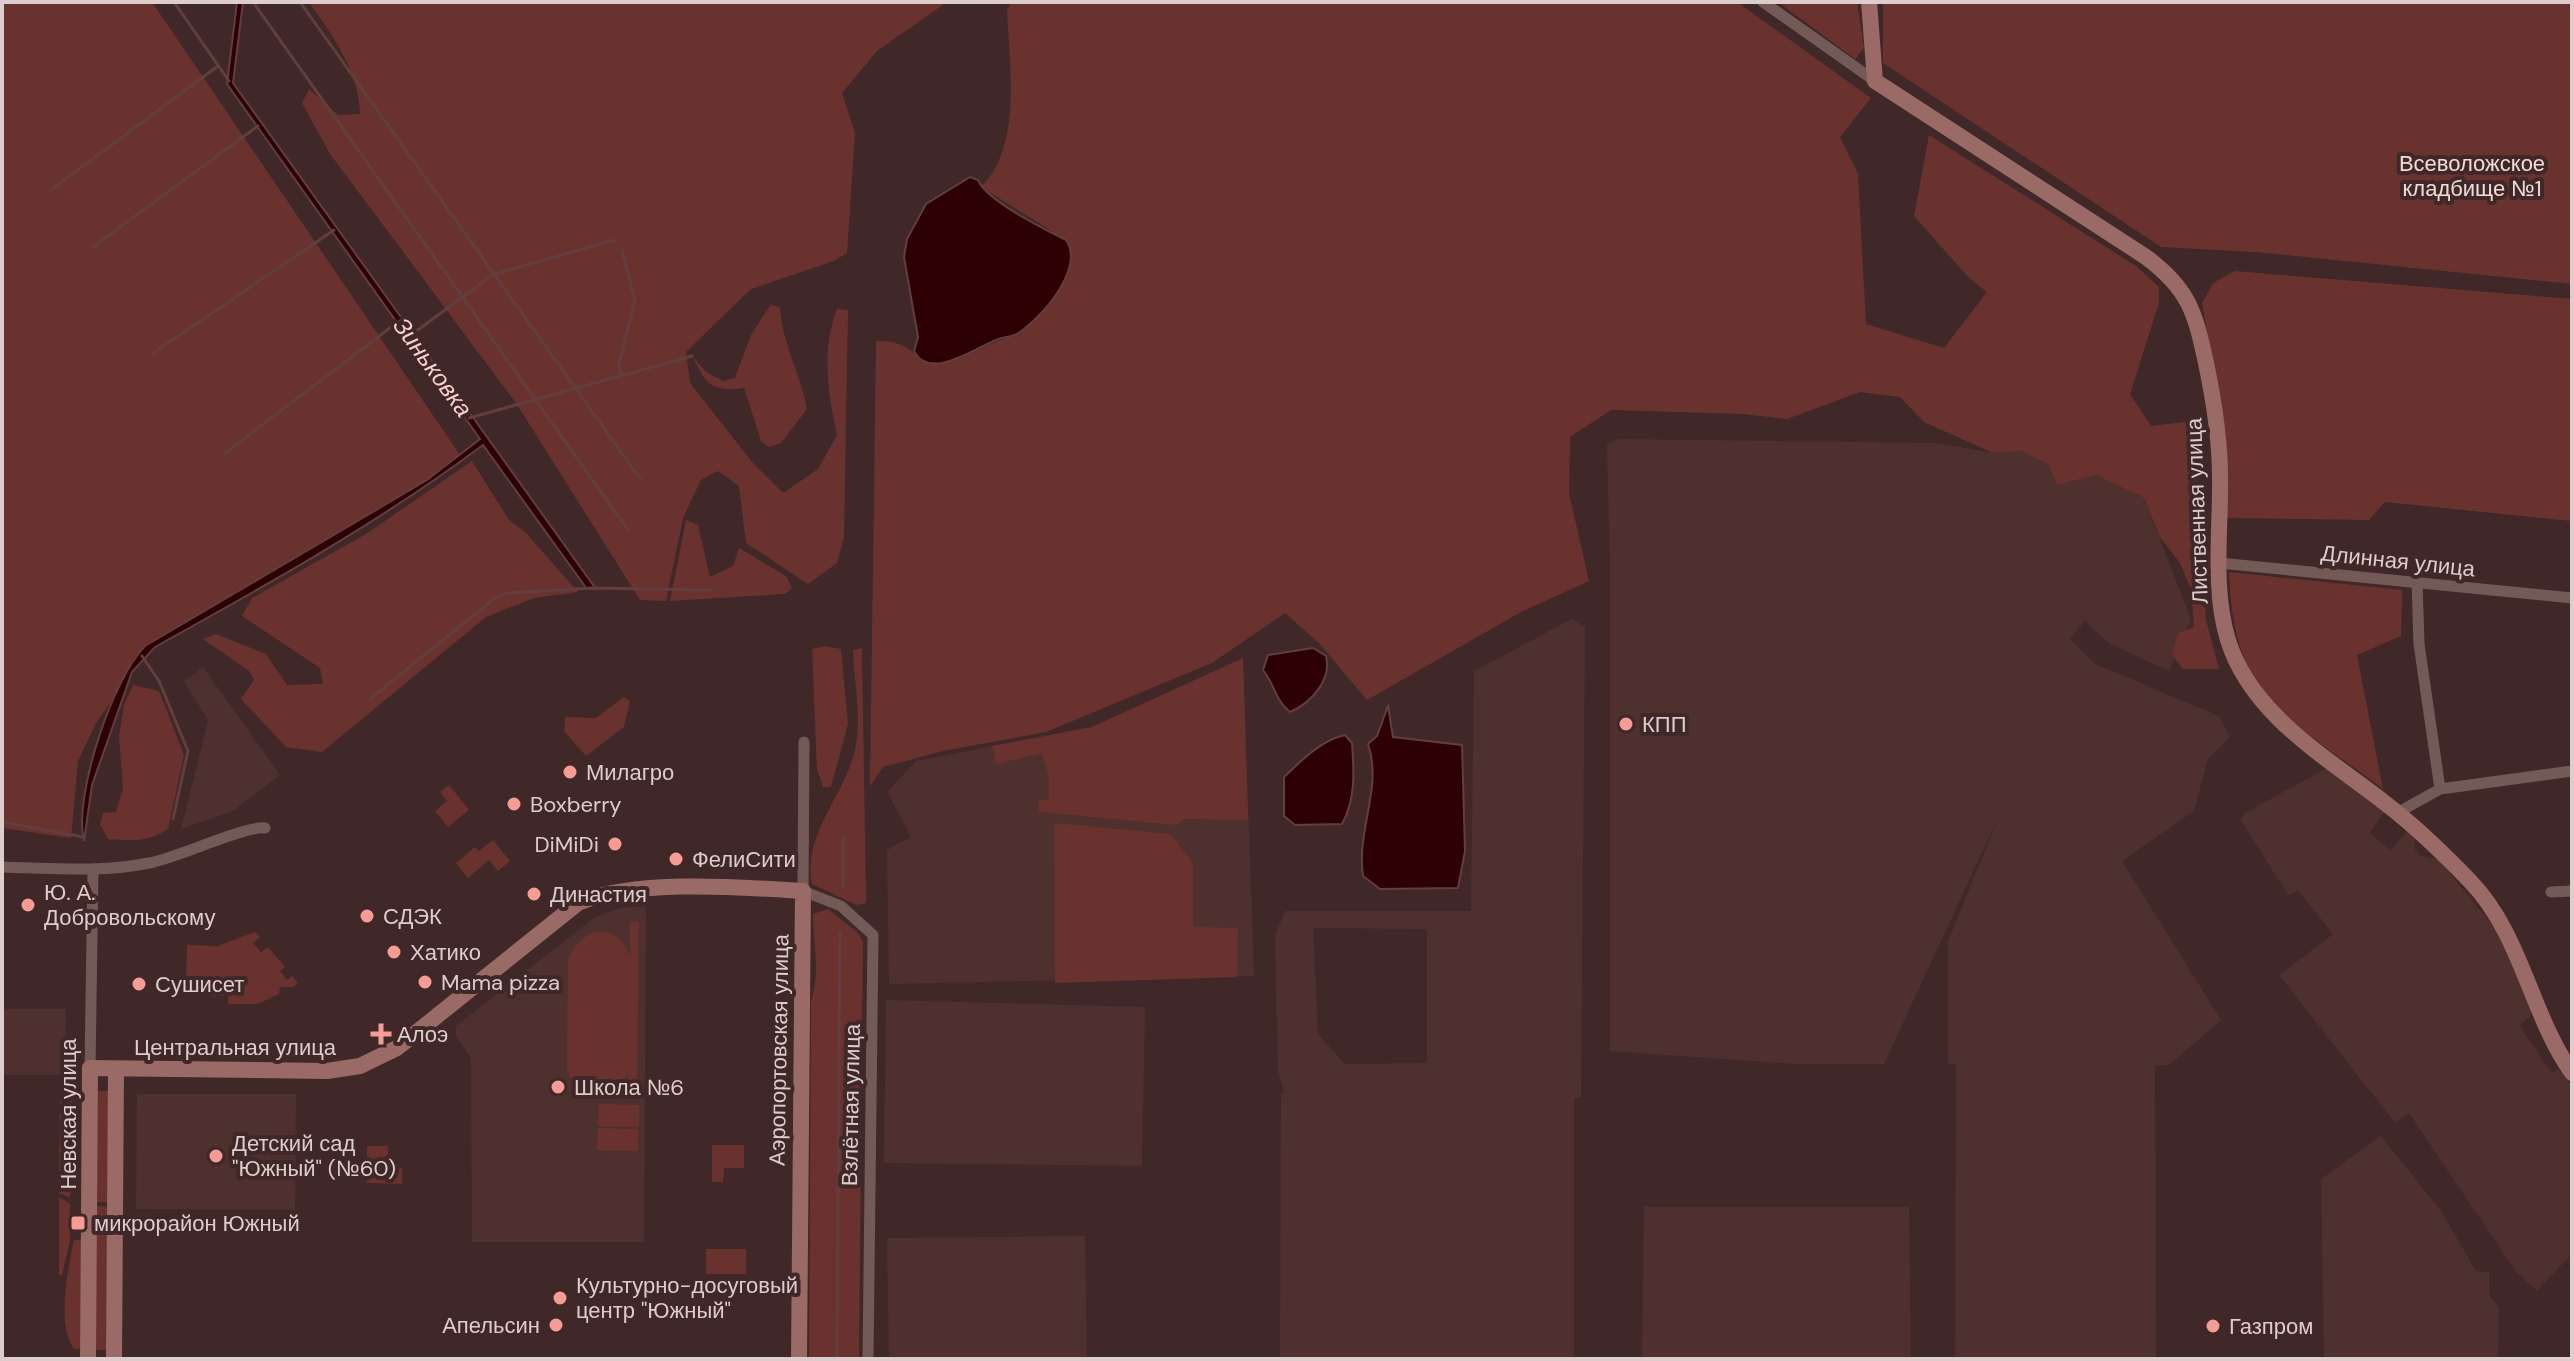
<svg xmlns="http://www.w3.org/2000/svg" width="2574" height="1361" font-family="'DM Sans',sans-serif">
	<rect width="100%" height="100%" fill="#3f2827"/>
	<!-- built -->
	<g fill="#4e302e" fill-rule="evenodd">
		<polygon points="1619,439 1936,443 1993,453 2020,451 2048,464 2057,485 2096,475 2144,498 2191,619 2169,671 2108,643 2085,621 2070,639 2095,664 2219,716 2230,737 2208,759 2194,811 2122,861 2221,1020 2169,1065 2155,1066 2156,1359 1955,1359 1956,1064 1948,1064 1948,941 1999,816 1884,1064 1796,1064 1610,1051 1610,569 1607,444"/>
		<path d="M1572,619L1585,627L1581,1097L1574,1098V1359H1280L1281,1094L1284,1093L1278,1070L1275,936L1285,911H1471L1474,671ZM1313,928L1427,929V1063L1345,1064L1318,1034Z"/>
		<polygon points="1243,658 1254,976 889,984 887,850 911,837 887,792 916,761 1092,727"/>
		<polygon points="203,667 280,775 233,811 181,829 208,720 184,682"/>
		<polygon points="2325,769 2335,770 2385,811 2370,833 2390,850 2408,831 2415,837 2414,848 2420,856 2439,860 2498,932 2532,1008 2530,1017 2519,1025 2552,1073 2558,1069 2572,1086 2572,1254 2537,1291 2515,1271 2409,1113 2395,1123 2279,975 2333,934 2298,890 2288,895 2241,820 2245,813"/>
		<polygon points="646,906 644,1242 472,1242 471,1058 456,1037 456,1026 595,917 621,908"/>
		<polygon points="886,1000 1145,1007 1142,1166 884,1163"/>
		<polygon points="2,1009 66,1009 65,1075 2,1075"/>
		<polygon points="137,1094 296,1094 295,1210 136,1209"/>
		<polygon points="2381,1136 2441,1211 2476,1271 2489,1272 2489,1295 2499,1307 2498,1359 2324,1359 2321,1179"/>
		<polygon points="1644,1207 1909,1207 1911,1359 1642,1359"/>
		<polygon points="1085,1236 1087,1359 889,1359 887,1238"/>
	</g>
	<!-- green -->
	<g fill="#6a322f">
		<polygon points="2,2 152,2 460,455 427,480 145,646 134,657 116,695 96,723 78,761 71,838 2,828"/>
		<path d="M309,2H947L877,51L842,93L855,133L847,253L834,261L751,289L686,352L690,383L752,462L783,493L818,469L837,435C828,393 821,350 837,309L848,310L844,537L837,563L808,584L746,543L739,486L718,471L701,480L683,518L666,601L640,600L516,403L330,154L302,103L309,89L338,115L360,114C359,70 333,37 309,2Z"/>
		<path d="M1012,2H1737L1871,98L1840,137L1858,174L1866,324L1944,348L1987,292L1969,278L1914,216L1929,135L2136,266L2159,287V303L2130,394L2151,426L2193,421L2206,620L2219,669H2183L2172,655L2178,633L2194,627L2191,589L2180,563L2160,537L2144,498L2096,475L2057,485L2048,464L2020,451L1993,453L1924,422L1900,397L1860,392L1787,419L1744,414L1611,410L1570,437L1569,493L1589,581L1521,612L1367,700L1319,643L1285,613L1212,663L1046,732L943,751L883,767L870,786L876,341C892,340 910,345 918,359C948,374 986,341 1015,336L1066,240L981,187C1023,145 1009,65 1007,10Z"/>
		<polygon points="1778,2 1857,2 1864,48 1855,59"/>
		<polygon points="1883,2 2572,2 2572,284 2256,252 2161,247 1883,63"/>
		<polygon points="2235,271 2572,299 2572,521 2385,502 2369,520 2227,518 2226,437 2202,303 2213,283"/>
		<path d="M771,304L780,308C783,346 800,372 807,409L781,443L768,447L761,441L744,388C710,392 707,385 692,356L706,372L723,381L735,378L751,335Z"/>
		<polygon points="472,461 509,520 525,532 578,592 534,598 486,617 322,752 286,747 241,699 254,680 249,671 203,639 216,634 266,654 287,685 323,684 320,668 242,616 252,598 366,534"/>
		<polygon points="686,520 698,525 710,577 733,566 739,548 786,576 792,588 785,594 670,601"/>
		<path d="M2229,572L2402,590L2401,636L2357,655L2383,789C2341,756 2266,713 2246,664C2234,634 2230,603 2229,572Z"/>
		<polygon points="825,646 841,649 848,724 831,787 823,787 817,769 812,649"/>
		<path d="M862,648L866,903L856,905L812,884C802,835 844,797 855,750C862,719 854,681 853,650Z"/>
		<polygon points="1243,658 1248,820 1184,819 1177,825 1039,812 1038,801 1049,799 1049,777 1042,753 996,764 992,746 1092,727"/>
		<path d="M133,685L159,691L184,755L168,829C148,842 132,841 108,839L100,824L103,813L116,812L123,788L119,737L124,705Z"/>
		<polygon points="624,697 630,701 624,727 586,756 564,731 565,717 596,718"/>
		<polygon points="449,785 469,810 448,827 435,811 447,801 440,792"/>
		<polygon points="1054,823 1170,834 1193,863 1193,927 1238,928 1237,977 1055,983"/>
		<polygon points="493,840 510,861 498,871 489,860 468,878 456,863 475,847 479,851"/>
		<path d="M828,909L858,933L863,942L859,1359H809L811,1001C821,971 813,945 813,914Z"/>
		<path d="M630,922H639L637,1097H628V1074C612,1107 580,1103 567,1070L568,959C583,926 615,920 630,956Z"/>
		<polygon points="255,932 260,937 253,943 261,952 268,947 285,967 280,971 287,980 292,976 298,983 293,987 280,987 279,994 258,1004 228,1004 228,996 198,996 198,981 186,980 187,945 218,946"/>
		<polygon points="97,1091 111,1091 110,1202 96,1202"/>
		<polygon points="72,1093 71,1192 69,1197 59,1193 60,1096"/>
		<polygon points="599,1104 639,1105 639,1127 598,1126"/>
		<polygon points="598,1128 638,1129 638,1151 597,1150"/>
		<polygon points="712,1145 744,1145 744,1168 724,1168 723,1182 712,1182"/>
		<polygon points="367,1146 388,1146 388,1167 402,1168 402,1184 367,1183"/>
		<polygon points="59,1197 70,1204 70,1240 62,1275 59,1275"/>
		<polygon points="96,1206 110,1207 108,1350 95,1350"/>
		<path d="M74,1240H82L81,1349H74C56,1325 68,1268 74,1240Z"/>
		<rect x="706" y="1249" width="40" height="25"/>
	</g>
	<!-- water -->
	<g fill="#2d0003" stroke="#623e3f" stroke-width="2">
		<path d="M237,2H243L233,83L596,589H587L483,445C380,522 267,585 155,647L132,672L92,785L84,841C73,796 113,678 145,646L427,480L480,439L227,84Z"/>
		<path d="M970,177L978,180C987,201 1044,229 1066,240C1085,268 1043,316 1020,332C1012,338 1004,336 996,340C974,349 929,381 914,351L918,337L904,257L907,239L926,204Z"/>
		<path d="M1313,648L1326,656C1332,680 1311,703 1290,712C1275,700 1275,685 1263,670L1268,655Z"/>
		<path d="M1388,706L1393,737L1462,745L1465,851L1458,888L1380,889L1363,876C1356,831 1383,787 1368,744L1377,736Z"/>
		<path d="M1345,735L1352,743C1354,771 1356,799 1342,824L1295,825L1284,816V777C1301,761 1321,740 1345,735Z"/>
	</g>
	<g fill="none" stroke-linecap="round" stroke-linejoin="round">
		<!-- stream -->
		<g stroke="#623e3f" stroke-width="3">
			<polyline points="174,2 229,81"/>
			<polyline points="253,2 628,530"/>
			<polyline points="300,2 641,480"/>
			<polyline points="52,189 218,66"/>
			<polyline points="93,247 258,126"/>
			<polyline points="411,335 494,274 615,240"/>
			<polyline points="152,354 334,230"/>
			<polyline points="621,375 619,364 635,300 622,251"/>
			<polyline points="469,418 692,356"/>
			<polyline points="224,454 399,321"/>
			<polyline points="142,656 159,681 188,751 173,819"/>
			<polyline points="370,699 495,598 506,593 592,588 712,590"/>
			<polyline points="2,822 84,837"/>
			<polyline points="843,886 843,838"/>
			<polyline points="837,1359 840,933"/>
		</g>
		<!-- street -->
		<g stroke="#745a57" stroke-width="11">
			<polyline points="1763,2 1875,81"/>
			<polyline points="2219,563 2572,598"/>
			<polyline points="2417,582 2419,644 2440,789"/>
			<polyline points="804,742 803,891 841,906 873,935 868,1359"/>
			<polyline points="2397,813 2440,789 2572,771"/>
			<path d="M2,867C51,868 101,873 149,863C177,858 247,825 265,828"/>
			<polyline points="2551,892 2572,891"/>
			<polyline points="90,1068 93,869"/>
		</g>
		<!-- secondary -->
		<g stroke="#996a66" stroke-width="16">
			<path d="M1869,2L1875,81L2146,257C2189,289 2195,312 2206,363C2214,401 2220,438 2220,477C2221,530 2212,588 2228,640C2251,715 2328,758 2385,803C2415,826 2444,854 2470,881C2522,935 2530,1013 2572,1073"/>
			<path d="M88,1359L90,1068L327,1071L360,1066L397,1048L578,903C635,879 740,887 803,891L799,1359"/>
			<polyline points="114,1359 116,1069"/>
		</g>
	</g>
	<!-- markers -->
	<g fill="#f59c95" stroke="#3f2827" stroke-width="3">
		<circle cx="1626" cy="724" r="8"/>
		<circle cx="570" cy="772" r="8"/>
		<circle cx="514" cy="804" r="8"/>
		<circle cx="615" cy="844" r="8"/>
		<circle cx="676" cy="859" r="8"/>
		<circle cx="534" cy="894" r="8"/>
		<circle cx="28" cy="905" r="8"/>
		<circle cx="367" cy="916" r="8"/>
		<circle cx="394" cy="952" r="8"/>
		<circle cx="425" cy="982" r="8"/>
		<circle cx="139" cy="984" r="8"/>
		<path d="M377 1022h8v8h8v8h-8v8h-8v-8h-8v-8h8z"/>
		<circle cx="558" cy="1087" r="8"/>
		<circle cx="216" cy="1156" r="8"/>
		<rect x="70" y="1215" width="16" height="16" rx="4"/>
		<circle cx="560" cy="1298" r="8"/>
		<circle cx="556" cy="1325" r="8"/>
		<circle cx="2213" cy="1326" r="8"/>
	</g>
	<g text-anchor="middle" dominant-baseline="central" stroke-width="8" stroke-linejoin="round" paint-order="stroke">
		<!-- park labels -->
		<g font-size="22" fill="#f1dbd9" stroke="#3f2827">
			<text x="2472" y="163">Всеволожское<tspan x="2472" dy="25">кладбище №1</tspan></text>
		</g>
		<!-- street labels -->
		<g font-size="22" fill="#ddcdcc" stroke="#3f2827">
			<text transform="translate(2197 511) rotate(-92)">Лиственная улица</text>
			<text transform="translate(2398 561) rotate(6)">Длинная улица</text>
			<text x="235" y="1047">Центральная улица</text>
			<text transform="translate(779 1050) rotate(-89)">Аэропортовская улица</text>
			<text transform="translate(851 1105) rotate(-89)">Взлётная улица</text>
			<text transform="translate(68 1114) rotate(-90)">Невская улица</text>
		</g>
		<!-- poi labels -->
		<g font-size="22" fill="#ddcdcc" stroke="#3f2827" text-anchor="start">
			<text x="1642" y="724">КПП</text>
			<text x="586" y="772">Милагро</text>
			<text x="530" y="804">Boxberry</text>
			<text x="599" y="844" text-anchor="end">DiMiDi</text>
			<text x="692" y="859">ФелиСити</text>
			<text x="44" y="892">Ю. А.<tspan x="44" dy="25">Добровольскому</tspan></text>
			<text x="550" y="894">Династия</text>
			<text x="383" y="916">СДЭК</text>
			<text x="410" y="952">Хатико</text>
			<text x="441" y="982">Mama pizza</text>
			<text x="155" y="984">Сушисет</text>
			<text x="397" y="1034">Алоэ</text>
			<text x="574" y="1087">Школа №6</text>
			<text x="232" y="1143">Детский сад<tspan x="232" dy="25">"Южный" (№60)</tspan></text>
			<text x="94" y="1223">микрорайон Южный</text>
			<text x="576" y="1285">Культурно-досуговый<tspan x="576" dy="25">центр "Южный"</tspan></text>
			<text x="540" y="1325" text-anchor="end">Апельсин</text>
			<text x="2229" y="1326">Газпром</text>
		</g>
		<!-- water labels -->
		<g font-size="24" font-style="italic" fill="#fbd0cc" stroke="#3f2827">
			<text transform="translate(433 367) rotate(54)">Зиньковка</text>
		</g>
	</g>
	<!-- border -->
	<rect width="2574" height="1361" fill="none" stroke="#ddcdcc" stroke-width="8"/>
</svg>
